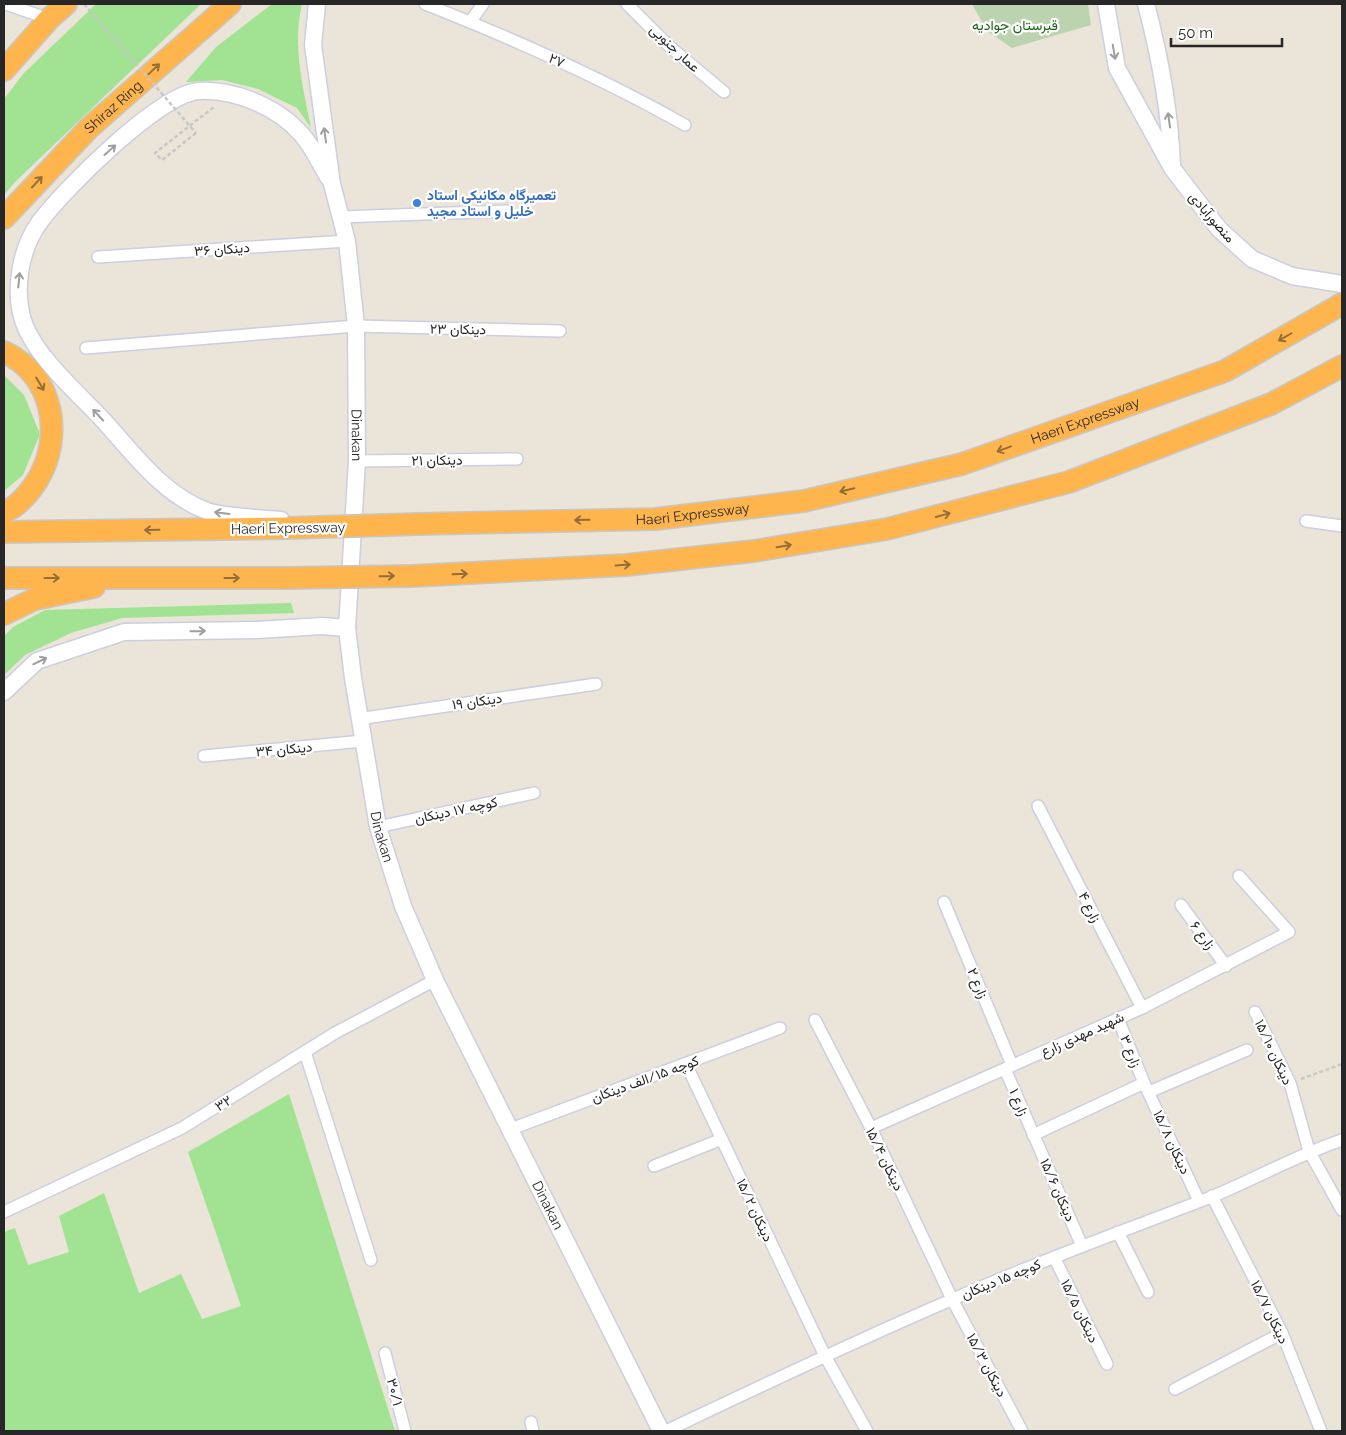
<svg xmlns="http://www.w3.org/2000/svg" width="1346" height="1435" font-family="Raleway,Vazirmatn,sans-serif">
	<rect width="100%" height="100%" fill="#eae5d8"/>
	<!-- green -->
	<g fill="#a2e293">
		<polygon points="96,4 201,4 15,182 4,195 4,99 23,74"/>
		<path d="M272,4H302C292,45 303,88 311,128L297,108L258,89L222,80L186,82L216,47Z"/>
		<polygon points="4,375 24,395 40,434 23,475 4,491"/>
		<polygon points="291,603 294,613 122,618 71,633 25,655 4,675 4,636 13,627 45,610"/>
		<polygon points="289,1094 395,1431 4,1431 4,1232 15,1228 28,1265 69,1252 59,1216 104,1193 139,1293 181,1274 202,1319 241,1306 188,1152"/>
	</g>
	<!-- cemetery -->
	<polygon fill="#bbd4af" points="972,4 1088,4 1091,25 1012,48 987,31"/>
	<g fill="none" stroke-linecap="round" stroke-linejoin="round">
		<defs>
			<g id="street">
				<polyline points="6,4 49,19"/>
				<path d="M425,4C514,39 602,78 685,125"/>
				<polyline points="627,4 669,46 724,92"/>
				<polyline points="470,22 483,4"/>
				<polyline points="341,217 506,211"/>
				<polyline points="98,257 347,241"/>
				<polyline points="86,348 356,326 560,331"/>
				<polyline points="357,461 517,459"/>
				<polyline points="1306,521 1342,526"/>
				<polyline points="358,719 596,684"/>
				<polyline points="204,756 363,741"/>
				<polyline points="1038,806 1142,1008"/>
				<polyline points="378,827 534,793"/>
				<polyline points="944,902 1012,1065"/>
				<polyline points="1181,905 1226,966"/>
				<polyline points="1255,1012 1290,1083 1309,1151 1342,1210"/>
				<polyline points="1118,1019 1144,1083 1199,1201"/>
				<polyline points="815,1020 871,1128 952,1299 1022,1431"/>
				<polyline points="305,1052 371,1260"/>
				<polyline points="686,1064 825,1356 867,1431"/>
				<polyline points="1005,1069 1082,1246"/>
				<polyline points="1149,1092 1247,1050"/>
				<polyline points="871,1128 1142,1008 1289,932 1239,876"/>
				<polyline points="511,1129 780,1028"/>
				<polyline points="1033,1135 1144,1083"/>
				<polyline points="654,1166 722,1139"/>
				<polyline points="1212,1196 1282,1333 1321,1431"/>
				<polyline points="4,1212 182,1128 335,1033 435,980"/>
				<polyline points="1118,1232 1148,1292"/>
				<polyline points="1054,1257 1107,1364"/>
				<polyline points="385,1353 405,1431"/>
				<polyline points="1175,1389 1282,1333"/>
				<polyline points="531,1422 533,1431"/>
				<path d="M666,1431C761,1386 855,1341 951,1300C1036,1262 1124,1231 1211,1197C1255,1179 1297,1155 1342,1140"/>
			</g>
			<g id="secondary">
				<path id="s1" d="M317,4L313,45L332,184L347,241L356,326L357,461L347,628L353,678L378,827L403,906L435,980L661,1431"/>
				<polyline points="1106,4 1117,68 1172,168 1219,229 1252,259 1292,276 1342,284"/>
				<path d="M1146,4C1160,57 1170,111 1172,166"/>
				<path d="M281,520C260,518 225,517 207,511C163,495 133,453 103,420C77,392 32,354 22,317C14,287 21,248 39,223C63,190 160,93 199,91C236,89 279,108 302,135C313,147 320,164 328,177"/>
				<polyline points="4,692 37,661 124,632 257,630 322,626 347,628"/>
			</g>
			<g id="highway">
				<polyline points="4,70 49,19 66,4"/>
				<path id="s2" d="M4,218L89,128L230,4"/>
				<path d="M4,352C54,375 64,437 37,481C29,493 18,507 4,512"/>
				<path id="s3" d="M418,524L656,519L804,501L962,464L1225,371L1342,304"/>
				<polyline points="4,532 288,528"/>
				<polyline points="412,576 626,565 754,551 887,529 1069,482 1271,404 1342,366"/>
				<polyline points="4,578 286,578"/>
				<polyline points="4,614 35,599 94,587"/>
			</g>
		</defs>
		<!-- street casing -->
		<use href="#street" stroke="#cdcee1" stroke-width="14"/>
		<!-- secondary casing -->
		<use href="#secondary" stroke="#cdcee1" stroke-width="19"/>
		<!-- highway casing -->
		<use href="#highway" stroke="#c7c7c7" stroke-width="24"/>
		<!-- path -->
		<g stroke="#c7c7c7" stroke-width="2.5" stroke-dasharray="4 2.5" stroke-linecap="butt">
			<polyline points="196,133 162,160 155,153 214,107"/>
			<polyline points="1301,1079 1342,1064"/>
		</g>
		<!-- street -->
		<use href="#street" stroke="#fff" stroke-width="11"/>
		<!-- secondary -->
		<use href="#secondary" stroke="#fff" stroke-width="16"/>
		<!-- highway -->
		<use href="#highway" stroke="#ffb54e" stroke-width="21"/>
		<defs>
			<g id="highway-bridge">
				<polyline points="288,528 418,524"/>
				<polyline points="286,578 412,576"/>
			</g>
		</defs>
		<!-- highway-bridge casing -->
		<use href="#highway-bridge" stroke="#c7c7c7" stroke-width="24" stroke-linecap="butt"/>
		<!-- path-bridge -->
		<polyline stroke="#c7c7c7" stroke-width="2.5" stroke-dasharray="4 2.5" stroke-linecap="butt" points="84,4 196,133"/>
		<!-- highway-bridge -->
		<use href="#highway-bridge" stroke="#ffb54e" stroke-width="21"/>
	</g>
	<!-- one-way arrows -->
	<defs><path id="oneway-shaft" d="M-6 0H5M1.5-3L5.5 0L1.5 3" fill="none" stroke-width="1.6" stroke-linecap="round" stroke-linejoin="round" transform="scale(1.25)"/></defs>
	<g stroke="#9e9e9e">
		<use href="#oneway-shaft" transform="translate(1114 52) rotate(80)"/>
		<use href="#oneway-shaft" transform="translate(1169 120) rotate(-98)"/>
		<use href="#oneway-shaft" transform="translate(325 135) rotate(-98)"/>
		<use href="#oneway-shaft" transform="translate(110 150) rotate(-41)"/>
		<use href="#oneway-shaft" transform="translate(19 280) rotate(-84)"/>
		<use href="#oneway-shaft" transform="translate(98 415) rotate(-133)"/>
		<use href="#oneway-shaft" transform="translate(222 513) rotate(-173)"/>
		<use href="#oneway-shaft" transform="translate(198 631) rotate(-1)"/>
		<use href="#oneway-shaft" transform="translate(40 661) rotate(-26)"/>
	</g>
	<g stroke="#936e3a">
		<use href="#oneway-shaft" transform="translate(154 69) rotate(-43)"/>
		<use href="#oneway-shaft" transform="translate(37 182) rotate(-47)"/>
		<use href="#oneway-shaft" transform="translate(1285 337) rotate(150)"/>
		<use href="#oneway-shaft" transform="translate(40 384) rotate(59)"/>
		<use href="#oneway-shaft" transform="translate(1004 449) rotate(160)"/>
		<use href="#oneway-shaft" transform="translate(847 490) rotate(167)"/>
		<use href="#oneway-shaft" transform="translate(943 515) rotate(-15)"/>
		<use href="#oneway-shaft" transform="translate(582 520) rotate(179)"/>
		<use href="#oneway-shaft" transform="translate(152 530) rotate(179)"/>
		<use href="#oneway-shaft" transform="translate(784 546) rotate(-9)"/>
		<use href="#oneway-shaft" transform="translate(623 565) rotate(-4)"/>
		<use href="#oneway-shaft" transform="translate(460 574) rotate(-2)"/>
		<use href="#oneway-shaft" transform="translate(387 576) rotate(-1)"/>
		<use href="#oneway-shaft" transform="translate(52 578)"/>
		<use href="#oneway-shaft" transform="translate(232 578)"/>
	</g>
	<!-- markers -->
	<circle fill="#3f7fe0" stroke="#fff" stroke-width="2" cx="417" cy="203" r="5"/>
	<g text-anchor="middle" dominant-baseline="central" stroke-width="4.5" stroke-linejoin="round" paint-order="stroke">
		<!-- park labels -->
		<g font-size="14" fill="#1c6318" stroke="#fff">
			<text x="1015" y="25">قبرستان جوادیه</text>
		</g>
		<!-- street labels -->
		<g font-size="14" fill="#272727" stroke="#fff">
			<text transform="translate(675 48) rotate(43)">عمار جنوبی</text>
			<text transform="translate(557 60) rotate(24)">۲۷</text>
			<text stroke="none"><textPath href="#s2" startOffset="156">Shiraz Ring</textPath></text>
			<text transform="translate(1212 217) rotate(49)">منصورآبادی</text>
			<text transform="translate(222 249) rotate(-4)">۳۶ دینکان</text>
			<text transform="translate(458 329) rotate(1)">۲۳ دینکان</text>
			<text stroke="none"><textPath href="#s3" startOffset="680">Haeri Expressway</textPath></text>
			<text stroke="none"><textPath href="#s1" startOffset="435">Dinakan</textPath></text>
			<text transform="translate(437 460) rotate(-1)">۲۱ دینکان</text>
			<text stroke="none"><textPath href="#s3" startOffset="275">Haeri Expressway</textPath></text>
			<text transform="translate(288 528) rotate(-1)">Haeri Expressway</text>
			<text transform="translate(477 701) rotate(-8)">۱۹ دینکان</text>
			<text transform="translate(284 749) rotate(-5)">۳۴ دینکان</text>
			<text transform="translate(456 810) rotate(-12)">کوچه ۱۷ دینکان</text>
			<text stroke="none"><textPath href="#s1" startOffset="840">Dinakan</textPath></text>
			<text transform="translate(1090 907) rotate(63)">۴ زارع</text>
			<text transform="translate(1203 935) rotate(54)">۶ زارع</text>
			<text transform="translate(978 983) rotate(67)">۲ زارع</text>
			<text transform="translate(1082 1034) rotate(-24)">شهید مهدی زارع</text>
			<text transform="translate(1131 1051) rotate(68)">۳ زارع</text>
			<text transform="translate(1274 1052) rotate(65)">۱۵/۱۰ دینکان</text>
			<text transform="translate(645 1079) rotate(-20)">کوچه ۱۵/الف دینکان</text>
			<text transform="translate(1019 1102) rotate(67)">۱ زارع</text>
			<text transform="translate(223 1103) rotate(-32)">۳۲</text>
			<text transform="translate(1172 1142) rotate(65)">۱۵/۸ دینکان</text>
			<text transform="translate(885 1159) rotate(64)">۱۵/۴ دینکان</text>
			<text transform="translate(1058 1190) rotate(66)">۱۵/۶ دینکان</text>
			<text stroke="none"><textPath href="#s1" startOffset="1245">Dinakan</textPath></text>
			<text transform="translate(755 1210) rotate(65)">۱۵/۲ دینکان</text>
			<text transform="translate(1001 1279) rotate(-22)">کوچه ۱۵ دینکان</text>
			<text transform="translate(1080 1311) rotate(64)">۱۵/۵ دینکان</text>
			<text transform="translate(1270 1312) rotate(64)">۱۵/۷ دینکان</text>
			<text transform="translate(987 1365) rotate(62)">۱۵/۳ دینکان</text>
			<text transform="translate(395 1392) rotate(76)">۳۰/۱</text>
		</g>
		<!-- shop labels -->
		<g font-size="14" font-weight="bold" fill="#366cbe" stroke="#fff" text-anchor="start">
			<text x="427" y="195">تعمیرگاه مکانیکی استاد<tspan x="427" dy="16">خلیل و استاد مجید</tspan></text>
		</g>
	</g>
	<!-- border -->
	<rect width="1346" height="1435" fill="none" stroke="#272727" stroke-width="10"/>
	<!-- scale -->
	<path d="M1171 38v8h111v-8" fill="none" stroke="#272727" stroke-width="2.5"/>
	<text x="1178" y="38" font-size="15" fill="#272727" stroke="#ffffff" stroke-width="4" paint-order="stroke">50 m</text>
</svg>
